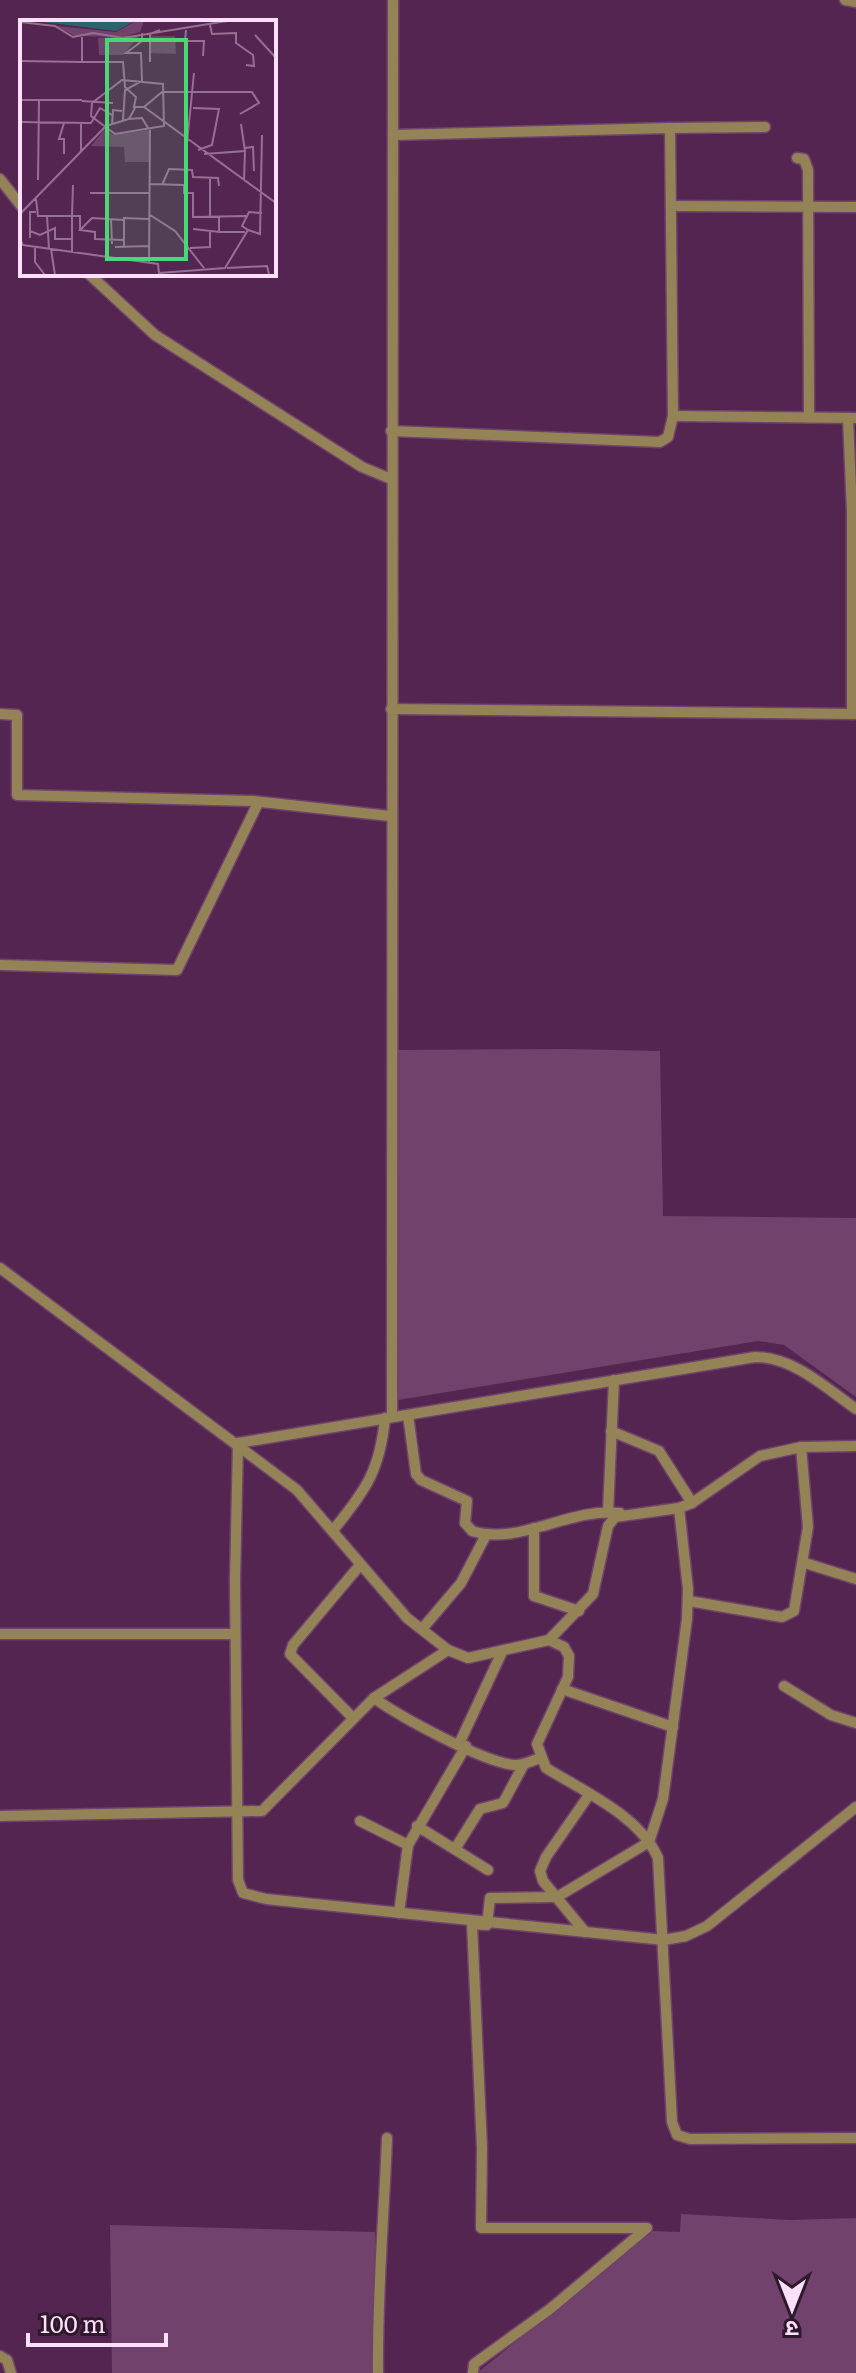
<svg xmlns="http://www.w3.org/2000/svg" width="856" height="2373" font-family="Literata,'Noto Sans Devanagari',serif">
	<rect width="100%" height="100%" fill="#542551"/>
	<!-- green -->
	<g fill="#70426c">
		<polygon points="567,1049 660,1051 663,1216 856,1218 856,1397 784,1345 758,1341 398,1400 397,1050"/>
		<polygon points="681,2214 790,2220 856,2218 856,2373 477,2373 653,2231 680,2232"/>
		<polygon points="110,2225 375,2232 374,2373 112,2373"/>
	</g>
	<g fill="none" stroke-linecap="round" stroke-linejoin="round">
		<defs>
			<g id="minor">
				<polyline points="845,0 856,2"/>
				<polyline points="669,128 765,127"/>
				<polyline points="797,158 804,159 808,170 809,417"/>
				<polyline points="0,179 22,207"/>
				<polyline points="671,206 856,207"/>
				<polyline points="89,274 155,335 362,467 391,479"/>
				<polyline points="673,416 856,418"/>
				<polyline points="848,418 852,512 852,714"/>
				<polyline points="391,431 660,442 668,437 673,416 670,128 393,135"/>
				<polyline points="391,709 856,714"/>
				<polyline points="0,714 17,715 17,795 253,801 390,816"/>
				<polyline points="0,965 177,970 258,803"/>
				<path d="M0,1268L297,1490L407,1618L448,1650L468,1658L549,1640L564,1647L569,1656L568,1677L537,1744L546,1768C583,1791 640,1816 658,1858L672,2122L677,2135L690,2139L856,2138"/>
				<path d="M856,1409C826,1388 794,1357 755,1357L238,1443L235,1581L238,1880L243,1893L266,1899L664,1940L686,1936L707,1926L856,1807"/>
				<path d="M408,1415L416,1474L421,1480L467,1501L465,1523L472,1531C521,1546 569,1507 620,1513"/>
				<polyline points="392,1417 393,0"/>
				<polyline points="611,1431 659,1451 692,1503"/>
				<polyline points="608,1512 614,1380"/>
				<polyline points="534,1528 534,1596 579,1611"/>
				<path d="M334,1529C366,1490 380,1470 385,1418"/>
				<polyline points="805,1563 856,1579"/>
				<polyline points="689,1601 782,1617 794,1611 808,1527 801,1447"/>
				<polyline points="422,1629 461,1583 486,1535"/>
				<polyline points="0,1634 235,1634"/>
				<polyline points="549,1640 593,1594 608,1526 615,1517 679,1508 692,1503 760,1456 801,1447 856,1446"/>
				<polyline points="784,1686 831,1715 856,1723"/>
				<polyline points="562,1689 673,1727"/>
				<path d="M374,1698C399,1716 486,1764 516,1765C524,1765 532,1761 540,1758"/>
				<polyline points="352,1717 290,1654 293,1645 360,1565"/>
				<polyline points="459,1744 502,1652"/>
				<polyline points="0,1816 262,1811 374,1698 448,1650"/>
				<polyline points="360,1821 408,1845"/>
				<polyline points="417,1826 488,1870"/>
				<polyline points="455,1849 480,1809 503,1803 524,1764"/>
				<polyline points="399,1913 408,1845 466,1746"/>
				<polyline points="585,1932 543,1881 540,1871 546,1857 589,1795"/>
				<polyline points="0,2356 7,2360 11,2373"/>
				<path d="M378,2373C377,2293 384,2217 387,2138"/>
				<polyline points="473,2373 474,2364 550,2309 647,2228 481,2228 482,2148 472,1924 487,1925 490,1898 557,1897 649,1842 663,1799 687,1619 688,1589 679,1508"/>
			</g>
		</defs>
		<!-- minor casing -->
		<use href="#minor" stroke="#6f436c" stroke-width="13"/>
		<!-- minor -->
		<use href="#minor" stroke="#938356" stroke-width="10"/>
	</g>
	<!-- overview -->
	<g transform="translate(20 20)">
		<rect width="256" height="256" fill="#542551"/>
		<path d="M116,1H124L120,12L103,17L55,16L37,6L96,12ZM120,15L103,35H79L78,18ZM131,16H155L156,34L131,33ZM85,109L93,115L129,110V142H105L104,127L71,126Z" fill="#70426c"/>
		<path d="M15,1H115L96,11Z" fill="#2e636c"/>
		<path fill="none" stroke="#986f94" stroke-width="2" d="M0,2L35,6L53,17L73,13L103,18L207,1M190,5L192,14L216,13V23L233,35L234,46L226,45M166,10L165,21H184L183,36M235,15L256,38M62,17V42H103L105,67L116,77L114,87H124L256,183M0,41L62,42M130,42V14L140,10M102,60L143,64L144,106L95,114L71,96L72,83ZM1,80H62M62,81L93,83M124,87L142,72H232L239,83L220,94M173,88L199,89L192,125L178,130M108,99L122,98L128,108M103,100L105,70L122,61L121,33H106L122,21V13M0,102L71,103L80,88L92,95M92,105L93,90L102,91M167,123L174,53M225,128L233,127L234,151M61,132V103M44,134V119H39L44,103M184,134L225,131L221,104M18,160L19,80M224,161L225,131M130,164L164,165V173H173V197L226,196M53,165L52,196H60V210M142,165L149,149L172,150L173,157L198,158L199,166M70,173H130M87,173L88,200M16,179L18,196H52V233M0,194L86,106L109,99L115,88M130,195L155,211L184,248M27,196L29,229M190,196V158M91,200L92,224M104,200L72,198L60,210L75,212V219L104,220M173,209L199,212V197M228,210L222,206L229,192L242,193M10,211L20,215L35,208V219H52M199,212H225M10,218V192H16M0,219L3,225L138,244L139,254M15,226V242L25,255M95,227L129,226M104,227V198L129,199M170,228L190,227V212M31,229L35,255M129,244L130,108M207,248L247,246L249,254M139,253L205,248L228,210L240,214L242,115"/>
		<path fill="#4cd676" fill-opacity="0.15" stroke="#4cd676" stroke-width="4" d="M87,20H166V239H87Z"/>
		<rect width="256" height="256" fill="none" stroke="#fddff9" stroke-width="4"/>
	</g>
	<!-- north arrow -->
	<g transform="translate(792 2309) rotate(180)" stroke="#2e192c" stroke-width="6" paint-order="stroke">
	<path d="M0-6L14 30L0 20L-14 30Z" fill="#fddff9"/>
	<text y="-12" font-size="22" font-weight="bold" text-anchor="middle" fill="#fddff9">उ</text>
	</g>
	<!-- scale -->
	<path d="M28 2333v12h138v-12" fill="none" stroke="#fddff9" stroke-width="4"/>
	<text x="40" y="2333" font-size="24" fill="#fddff9" stroke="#2e192c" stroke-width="6" paint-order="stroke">100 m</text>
</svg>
